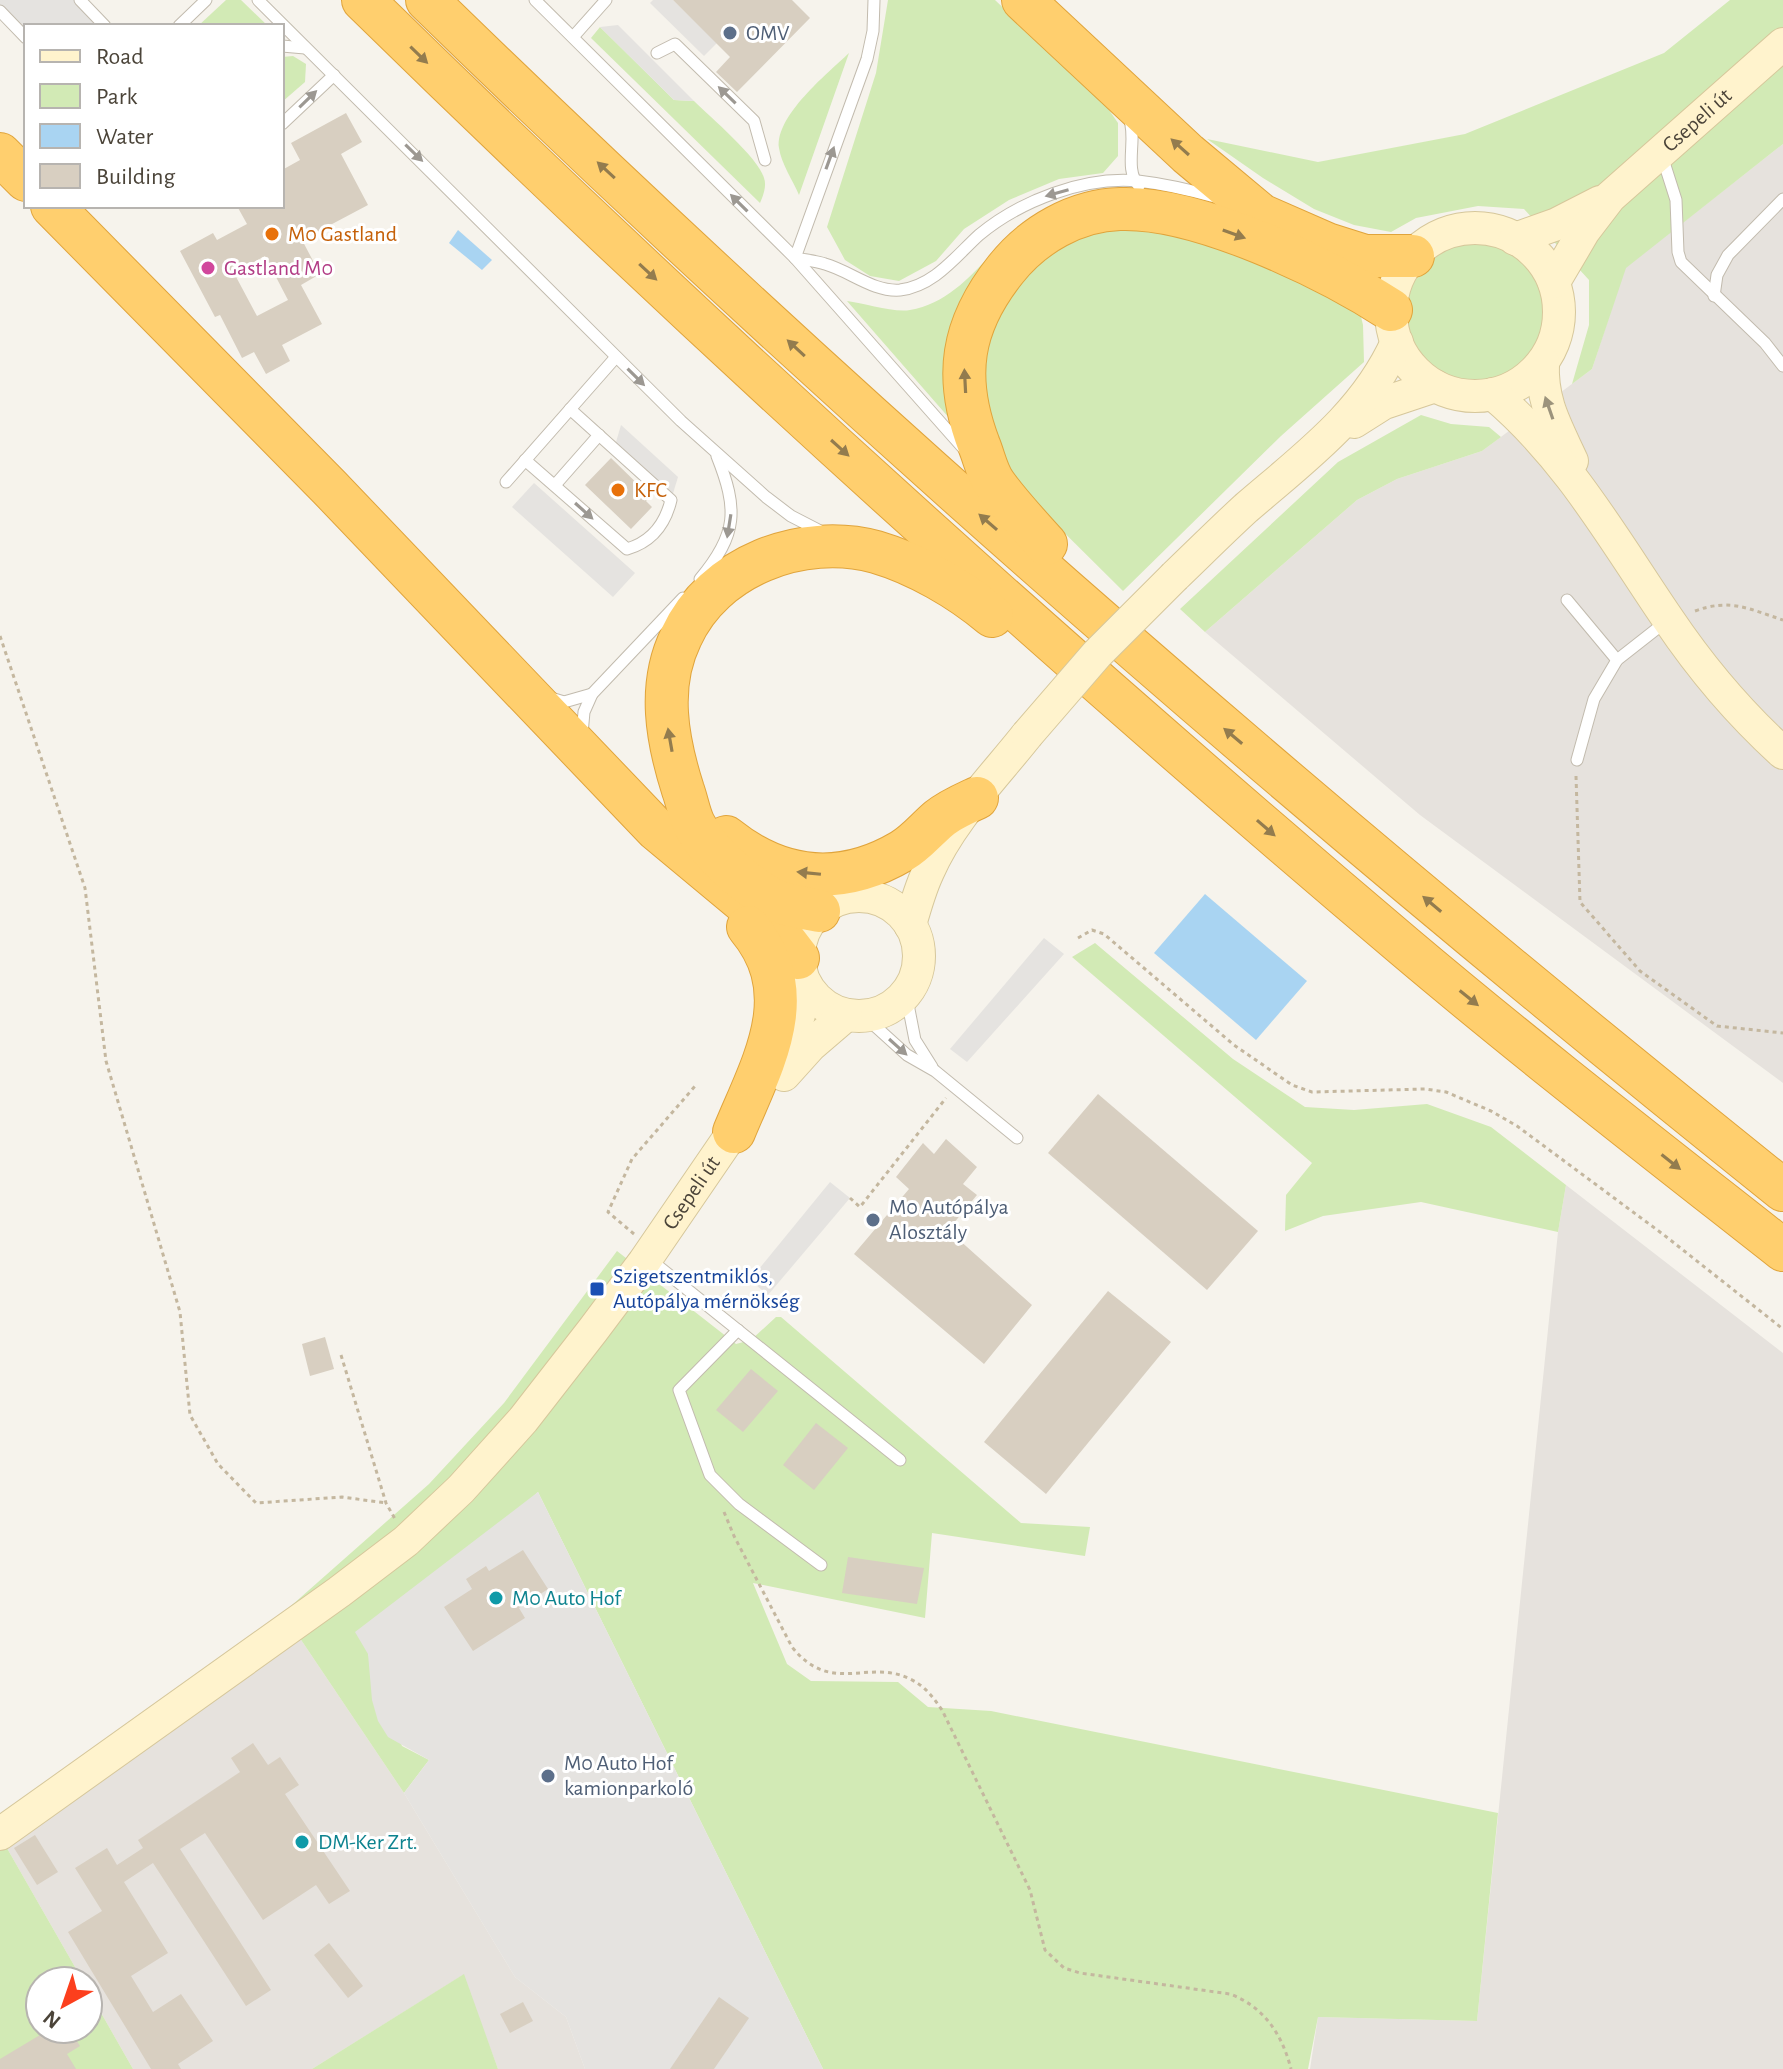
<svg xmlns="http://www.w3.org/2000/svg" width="1783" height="2069" font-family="'Alegreya Sans',sans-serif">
	<rect width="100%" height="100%" fill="#f6f3ec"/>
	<!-- industrial -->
	<g fill="#e6e2dd">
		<polygon points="1783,144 1783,1083 1420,815 1205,632 1357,500 1397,479 1482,451 1592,369 1625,268"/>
		<polygon points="1566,1185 1783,1353 1783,2069 1310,2069 1318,2017 1477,2021 1558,1232"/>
		<polygon points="283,1613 404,1793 515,1977 566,2017 585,2069 498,2069 463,1975 312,2069 133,2069 88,1990 88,1981 83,1981 0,1836"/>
	</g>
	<!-- green -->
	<g fill="#d2eab5">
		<polygon points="226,0 241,0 268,26 198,26"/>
		<polygon points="888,0 995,0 1107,107 1118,123 1118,156 1103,173 1059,179 1009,200 964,229 936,261 899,281 870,276 845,260 827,227 876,73"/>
		<polygon points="1730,0 1783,0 1783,144 1626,268 1592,369 1572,384 1589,325 1589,280 1524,209 1478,206 1416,218 1391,232 1354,225 1314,209 1263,178 1207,139 1318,162 1465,134 1664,53"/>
		<path d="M600,27L674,100L694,101C710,117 758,157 764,178C767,186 763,196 760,203L591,38Z"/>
		<path d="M849,53L799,195C793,181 781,163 779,148C775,116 827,74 849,53Z"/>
		<polygon points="293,56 306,64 305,82 282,102 282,57"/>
		<polygon points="1139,225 1202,239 1358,304 1363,325 1364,362 1281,436 1123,591 995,464 983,358 1002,303 1031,266 1087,232"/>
		<circle cx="1474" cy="309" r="73"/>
		<path d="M996,249L957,427L847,301C864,303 894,313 910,310C947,304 972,275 996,249Z"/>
		<polygon points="1421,415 1451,424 1489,427 1501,437 1482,451 1397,479 1357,500 1205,632 1180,609 1338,462"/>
		<polygon points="1095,943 1233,1059 1305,1107 1354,1110 1427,1104 1491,1127 1566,1185 1558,1232 1421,1202 1323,1216 1285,1231 1286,1195 1312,1163 1072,957"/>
		<polygon points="617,1251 736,1344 751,1340 776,1317 781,1317 1021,1523 1090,1527 1085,1556 932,1533 925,1618 753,1583 787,1664 811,1681 898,1682 928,1707 991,1711 1498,1813 1477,2021 1318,2017 1308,2069 823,2069 538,1492 368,1654 402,1746 429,1760 404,1793 283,1613 429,1484 504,1403"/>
		<polygon points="0,1836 83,1981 40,1981 40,2029 88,2029 88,1990 133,2069 0,2069"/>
		<polygon points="464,1974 498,2069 312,2069"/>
	</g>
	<!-- parking -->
	<g fill="#e5e3e0">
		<polygon points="0,0 80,0 105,26 26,26 26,38 0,11"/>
		<polygon points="653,0 673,0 717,43 704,56 650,3"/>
		<polygon points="618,25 694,101 674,100 600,27"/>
		<polygon points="621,425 678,477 671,500 614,449"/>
		<polygon points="534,483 635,573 613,597 512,507"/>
		<polygon points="1044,938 1064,954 967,1062 950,1049"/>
		<polygon points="830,1182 850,1198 768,1295 750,1280"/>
		<polygon points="538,1492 823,2069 585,2069 566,2017 515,1977 404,1793 429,1760 388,1737 378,1721 372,1700 368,1654 355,1632"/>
	</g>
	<!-- water -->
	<g fill="#a9d4f2">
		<polygon points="458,230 492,260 482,270 449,243"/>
		<polygon points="1205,894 1307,981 1256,1040 1154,953"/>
	</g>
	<!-- building -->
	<g fill="#d8cfc1" fill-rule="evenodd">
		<polygon points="673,0 792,0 810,18 737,92 716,72 730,57"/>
		<path d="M346,113L362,142L341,154L368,205L302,240L320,274L301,285L322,324L282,345L290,361L266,374L254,352L242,358L220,315L215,317L180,251L213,233L217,240L247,224L237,206H282V170L300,160L291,143ZM265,256L288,300L257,316L234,273Z"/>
		<polygon points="611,458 650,496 646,501 652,507 631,529 585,485"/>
		<polygon points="1098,1094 1258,1231 1207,1290 1048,1153"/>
		<polygon points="946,1139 977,1167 963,1184 977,1195 948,1230 1032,1305 984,1364 854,1254 909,1189 896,1177 923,1143 934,1154"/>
		<polygon points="1108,1291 1171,1342 1046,1494 984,1442"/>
		<polygon points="325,1337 334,1369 310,1376 302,1344"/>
		<polygon points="751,1369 778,1391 743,1432 716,1410"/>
		<polygon points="816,1423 848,1448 814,1490 783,1465"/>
		<polygon points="523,1550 548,1589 519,1608 525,1618 473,1651 444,1607 472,1589 466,1579 486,1566 489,1571"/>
		<polygon points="848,1557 924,1568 917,1604 842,1593"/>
		<polygon points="253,1743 268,1765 280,1757 299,1785 285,1794 350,1891 329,1904 316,1885 263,1920 205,1833 180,1849 271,1990 246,2006 153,1863 124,1882 168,1953 131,1976 153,2012 181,1994 213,2041 178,2064 181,2069 151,2069 68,1932 102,1911 75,1868 107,1848 117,1865 143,1848 138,1840 240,1772 231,1758"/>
		<polygon points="35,1835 58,1872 37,1885 14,1848"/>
		<polygon points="329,1943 363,1986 348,1998 314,1955"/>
		<polygon points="719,1997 749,2018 714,2069 670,2069"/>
		<polygon points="523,2002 533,2021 510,2033 500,2014"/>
		<polygon points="50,2029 69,2029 80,2046 67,2054 76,2069 0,2069 0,2059"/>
	</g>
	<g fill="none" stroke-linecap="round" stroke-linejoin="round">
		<defs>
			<g id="lane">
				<polyline points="80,0 105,26"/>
				<polyline points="258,0 681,421 766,497 791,516 824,533"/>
				<polyline points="535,0 795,258 964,449"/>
				<polyline points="0,11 26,38"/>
				<polyline points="179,26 206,0"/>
				<polyline points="573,37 606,0"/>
				<polyline points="282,46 305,48"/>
				<polyline points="657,53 675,44 754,121 765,160"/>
				<path d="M1129,118C1138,138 1123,169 1139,186"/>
				<polyline points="282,124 334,75"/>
				<polyline points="1662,156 1676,200 1678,252 1681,262 1765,343 1783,366"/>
				<path d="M795,258C805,260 816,261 825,264C850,271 873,292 900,290C934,286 956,256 979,235C1020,201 1084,176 1138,181C1164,184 1190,190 1215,197"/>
				<polyline points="795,258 867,59 873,31 874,0"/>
				<polyline points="1714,296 1717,275 1728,255 1783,199"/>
				<path d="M525,460L627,549C651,542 665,525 671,500L570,409"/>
				<polyline points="506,482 616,357"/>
				<polyline points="555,485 599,435"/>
				<path d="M700,579C738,534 738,509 717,456"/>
				<polyline points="1567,600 1617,660"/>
				<polyline points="551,698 564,702 592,694"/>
				<polyline points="582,734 584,712 592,694 683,598"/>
				<polyline points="1577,760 1594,699 1617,660 1668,620"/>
				<polyline points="906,994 915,1040 932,1067"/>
				<polyline points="865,1017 907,1055 935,1071 1017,1138"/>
				<polyline points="648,1258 900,1460"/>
				<polyline points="738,1330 679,1390 710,1475 739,1504 821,1565"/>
			</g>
			<g id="secondary">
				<circle cx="1475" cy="312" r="84"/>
				<polyline points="1515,239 1557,224 1600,202"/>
				<path id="s1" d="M1554,282L1584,231L1610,197L1783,44"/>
				<path d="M1543,362C1541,402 1556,426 1572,461"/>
				<path d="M1493,394C1568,457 1614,540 1668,619C1701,668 1740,714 1783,753"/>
				<polyline points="1354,422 1384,403 1435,386"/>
				<path d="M1175,576C1199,553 1222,530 1246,508C1304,458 1365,414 1397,342"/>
				<circle cx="859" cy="956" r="60"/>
				<path d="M910,925C915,907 920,889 928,872C950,821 993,778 1027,735"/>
				<polyline points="772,1070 794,1032 807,987"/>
				<polyline points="784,1075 811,1045 846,1015"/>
				<path id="s2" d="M0,1834L339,1592L406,1541L461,1489L523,1420L593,1330L644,1262L746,1113"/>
			</g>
			<g id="highway">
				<path d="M363,0C698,328 1047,644 1405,947C1528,1051 1656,1150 1783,1250"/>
				<path d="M427,0C858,420 1313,814 1783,1190"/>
				<polyline points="1023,0 1188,154 1261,215 1327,244 1365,256 1413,256"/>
				<polyline points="0,154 26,180"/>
				<polyline points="52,206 329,487 656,829 775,928 798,958"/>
				<path d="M1046,544C1029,525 1010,505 995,484C987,473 984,457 979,445C953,377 961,325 1006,269C1033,235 1076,210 1120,209C1198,206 1326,268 1391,310"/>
				<path d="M726,837C781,881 841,887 902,851C916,843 927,829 939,819C950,810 964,804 977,798"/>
				<path d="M819,911C799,907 779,905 762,893C738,878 707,850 694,824C689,814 687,801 683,790C667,740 657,686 681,637C713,566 802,532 876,552C917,564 960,589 992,616"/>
				<path d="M734,1132C763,1062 804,994 748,927"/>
			</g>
		</defs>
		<!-- lane casing -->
		<use href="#lane" stroke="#c2bbae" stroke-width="13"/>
		<!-- secondary casing -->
		<use href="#secondary" stroke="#d6c79b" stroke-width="34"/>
		<!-- highway casing -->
		<use href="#highway" stroke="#e0a43c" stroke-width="44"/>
		<!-- path -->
		<g stroke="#c4b79f" stroke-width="3" stroke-dasharray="4 4" stroke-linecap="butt">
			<path d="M1695,611C1730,598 1749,609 1783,620"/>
			<polyline points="0,636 85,888 106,1061 180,1312 190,1415 218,1464 256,1503 342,1497 386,1503"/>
			<polyline points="1576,776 1580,902 1640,971 1717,1026 1783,1033"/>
			<polyline points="1078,938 1092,930 1104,934 1234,1045 1292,1085 1312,1092 1425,1089 1446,1092 1491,1111 1517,1126 1664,1235 1783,1329"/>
			<polyline points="850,1198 860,1207 946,1098"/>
			<polyline points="634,1234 608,1212 632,1159 696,1085"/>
			<polyline points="341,1355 386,1503 395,1519"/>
			<path d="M724,1512L734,1536L792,1647C831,1696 868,1658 910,1679C925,1686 933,1697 942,1710L1030,1890L1045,1950L1064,1968L1080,1973L1230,1994C1264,2007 1282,2034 1291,2069"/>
		</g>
		<!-- lane -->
		<use href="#lane" stroke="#fff" stroke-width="11"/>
		<!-- secondary -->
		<use href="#secondary" stroke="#fff3cd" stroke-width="32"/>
		<!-- highway -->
		<use href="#highway" stroke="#ffcf6e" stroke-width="42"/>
		<defs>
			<polyline id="secondary-bridge" points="1027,735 1097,654 1175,576"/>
		</defs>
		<!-- secondary-bridge casing -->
		<use href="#secondary-bridge" stroke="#d6c79b" stroke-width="34" stroke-linecap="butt"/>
		<!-- secondary-bridge -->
		<use href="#secondary-bridge" stroke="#fff3cd" stroke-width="32"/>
	</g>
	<!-- one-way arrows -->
	<defs><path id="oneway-solid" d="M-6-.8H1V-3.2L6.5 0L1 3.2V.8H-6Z" transform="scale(2)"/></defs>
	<g fill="#937c4e">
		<use href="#oneway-solid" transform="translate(419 55) rotate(44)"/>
		<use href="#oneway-solid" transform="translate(1180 147) rotate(-138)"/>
		<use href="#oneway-solid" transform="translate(606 170) rotate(-137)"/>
		<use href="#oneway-solid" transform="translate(1234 234) rotate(20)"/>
		<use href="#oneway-solid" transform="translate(648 272) rotate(43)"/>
		<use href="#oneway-solid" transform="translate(796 348) rotate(-137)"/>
		<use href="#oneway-solid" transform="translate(965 381) rotate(-93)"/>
		<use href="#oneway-solid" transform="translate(840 448) rotate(42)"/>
		<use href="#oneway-solid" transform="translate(988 522) rotate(-139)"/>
		<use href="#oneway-solid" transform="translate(1233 736) rotate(-140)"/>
		<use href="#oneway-solid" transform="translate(670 740) rotate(-100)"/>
		<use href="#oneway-solid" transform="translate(1266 828) rotate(41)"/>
		<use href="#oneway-solid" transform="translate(809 873) rotate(-174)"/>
		<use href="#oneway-solid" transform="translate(1432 904) rotate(-140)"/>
		<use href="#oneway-solid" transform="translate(1469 998) rotate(39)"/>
		<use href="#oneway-solid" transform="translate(1671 1162) rotate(38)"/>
	</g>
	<g fill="#9c9892">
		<use href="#oneway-solid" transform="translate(727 95) rotate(-136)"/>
		<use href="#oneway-solid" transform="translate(308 99) rotate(-44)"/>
		<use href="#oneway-solid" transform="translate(414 153) rotate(44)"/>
		<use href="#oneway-solid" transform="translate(830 158) rotate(-70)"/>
		<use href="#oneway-solid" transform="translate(1057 193) rotate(164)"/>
		<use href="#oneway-solid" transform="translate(739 203) rotate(-135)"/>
		<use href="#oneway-solid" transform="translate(636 377) rotate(45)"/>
		<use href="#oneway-solid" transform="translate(584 511) rotate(42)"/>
		<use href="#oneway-solid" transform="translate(729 526) rotate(99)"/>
		<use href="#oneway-solid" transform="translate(898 1047) rotate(42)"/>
	</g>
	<use fill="#9c937c" href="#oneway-solid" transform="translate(1549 408) rotate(-109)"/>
	<!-- markers -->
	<g fill="#5c6f8a" stroke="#fff" stroke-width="3">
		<circle cx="730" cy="33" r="8"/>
		<circle cx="873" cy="1220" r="8"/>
		<circle cx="548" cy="1776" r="8"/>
	</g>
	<g fill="#e8710a" stroke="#fff" stroke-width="3">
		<circle cx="272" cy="234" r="8"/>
		<circle cx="618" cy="490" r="8"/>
	</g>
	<circle fill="#d1479c" stroke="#fff" stroke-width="3" cx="208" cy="268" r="8"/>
	<rect fill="#1a4fb4" stroke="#fff" stroke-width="3" x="589" y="1281" width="16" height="16" rx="4"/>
	<g fill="#0f9aa8" stroke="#fff" stroke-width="3">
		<circle cx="496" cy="1598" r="8"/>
		<circle cx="302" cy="1842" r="8"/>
	</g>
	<g text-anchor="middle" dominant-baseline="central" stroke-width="6" stroke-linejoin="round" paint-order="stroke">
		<!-- service labels -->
		<g font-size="22" fill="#4e5e75" stroke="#fff" text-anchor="start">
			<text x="746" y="33">OMV</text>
			<text x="889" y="1207">M0 Autópálya<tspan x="889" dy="25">Alosztály</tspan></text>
			<text x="564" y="1763">M0 Auto Hof<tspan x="564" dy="25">kamionparkoló</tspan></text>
		</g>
		<!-- street labels -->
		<g font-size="22" fill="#4b4439" stroke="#fff">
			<text stroke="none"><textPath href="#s1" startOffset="218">Csepeli út</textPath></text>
			<text stroke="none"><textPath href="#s2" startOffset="952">Csepeli út</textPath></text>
		</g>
		<!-- food labels -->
		<g font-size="22" fill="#c56008" stroke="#fff" text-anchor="start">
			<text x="288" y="234">M0 Gastland</text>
			<text x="634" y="490">KFC</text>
		</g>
		<!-- hotel labels -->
		<g font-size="22" fill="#b23c85" stroke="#fff" text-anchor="start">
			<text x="224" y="268">Gastland M0</text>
		</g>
		<!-- transit labels -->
		<g font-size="22" fill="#164399" stroke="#fff" text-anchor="start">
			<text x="613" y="1276">Szigetszentmiklós,<tspan x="613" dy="25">Autópálya mérnökség</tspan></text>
		</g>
		<!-- culture labels -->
		<g font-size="22" fill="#0d838f" stroke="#fff" text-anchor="start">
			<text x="512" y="1598">M0 Auto Hof</text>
			<text x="318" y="1842">DM-Ker Zrt.</text>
		</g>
	</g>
	<!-- legend -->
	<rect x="24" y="24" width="260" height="184" fill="#ffffff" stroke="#b7b4b0" stroke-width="2"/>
	<rect x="40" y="50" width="40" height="12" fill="#fff3cd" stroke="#b7b4b0" stroke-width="2"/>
	<text x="96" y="64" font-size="24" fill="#4b4439">Road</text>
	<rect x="40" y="84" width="40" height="24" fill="#d2eab5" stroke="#b7b4b0" stroke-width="2"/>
	<text x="96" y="104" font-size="24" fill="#4b4439">Park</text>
	<rect x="40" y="124" width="40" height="24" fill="#a9d4f2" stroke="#b7b4b0" stroke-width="2"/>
	<text x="96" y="144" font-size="24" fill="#4b4439">Water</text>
	<rect x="40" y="164" width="40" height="24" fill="#d8cfc1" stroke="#b7b4b0" stroke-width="2"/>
	<text x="96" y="184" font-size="24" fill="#4b4439">Building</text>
	<!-- north arrow -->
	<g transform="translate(64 2005) rotate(220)"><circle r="38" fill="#ffffff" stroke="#b7b4b0" stroke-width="2"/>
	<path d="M0-6L14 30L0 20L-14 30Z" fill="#fc3f1d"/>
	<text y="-12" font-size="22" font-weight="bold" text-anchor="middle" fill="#4b4439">N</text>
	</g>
</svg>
